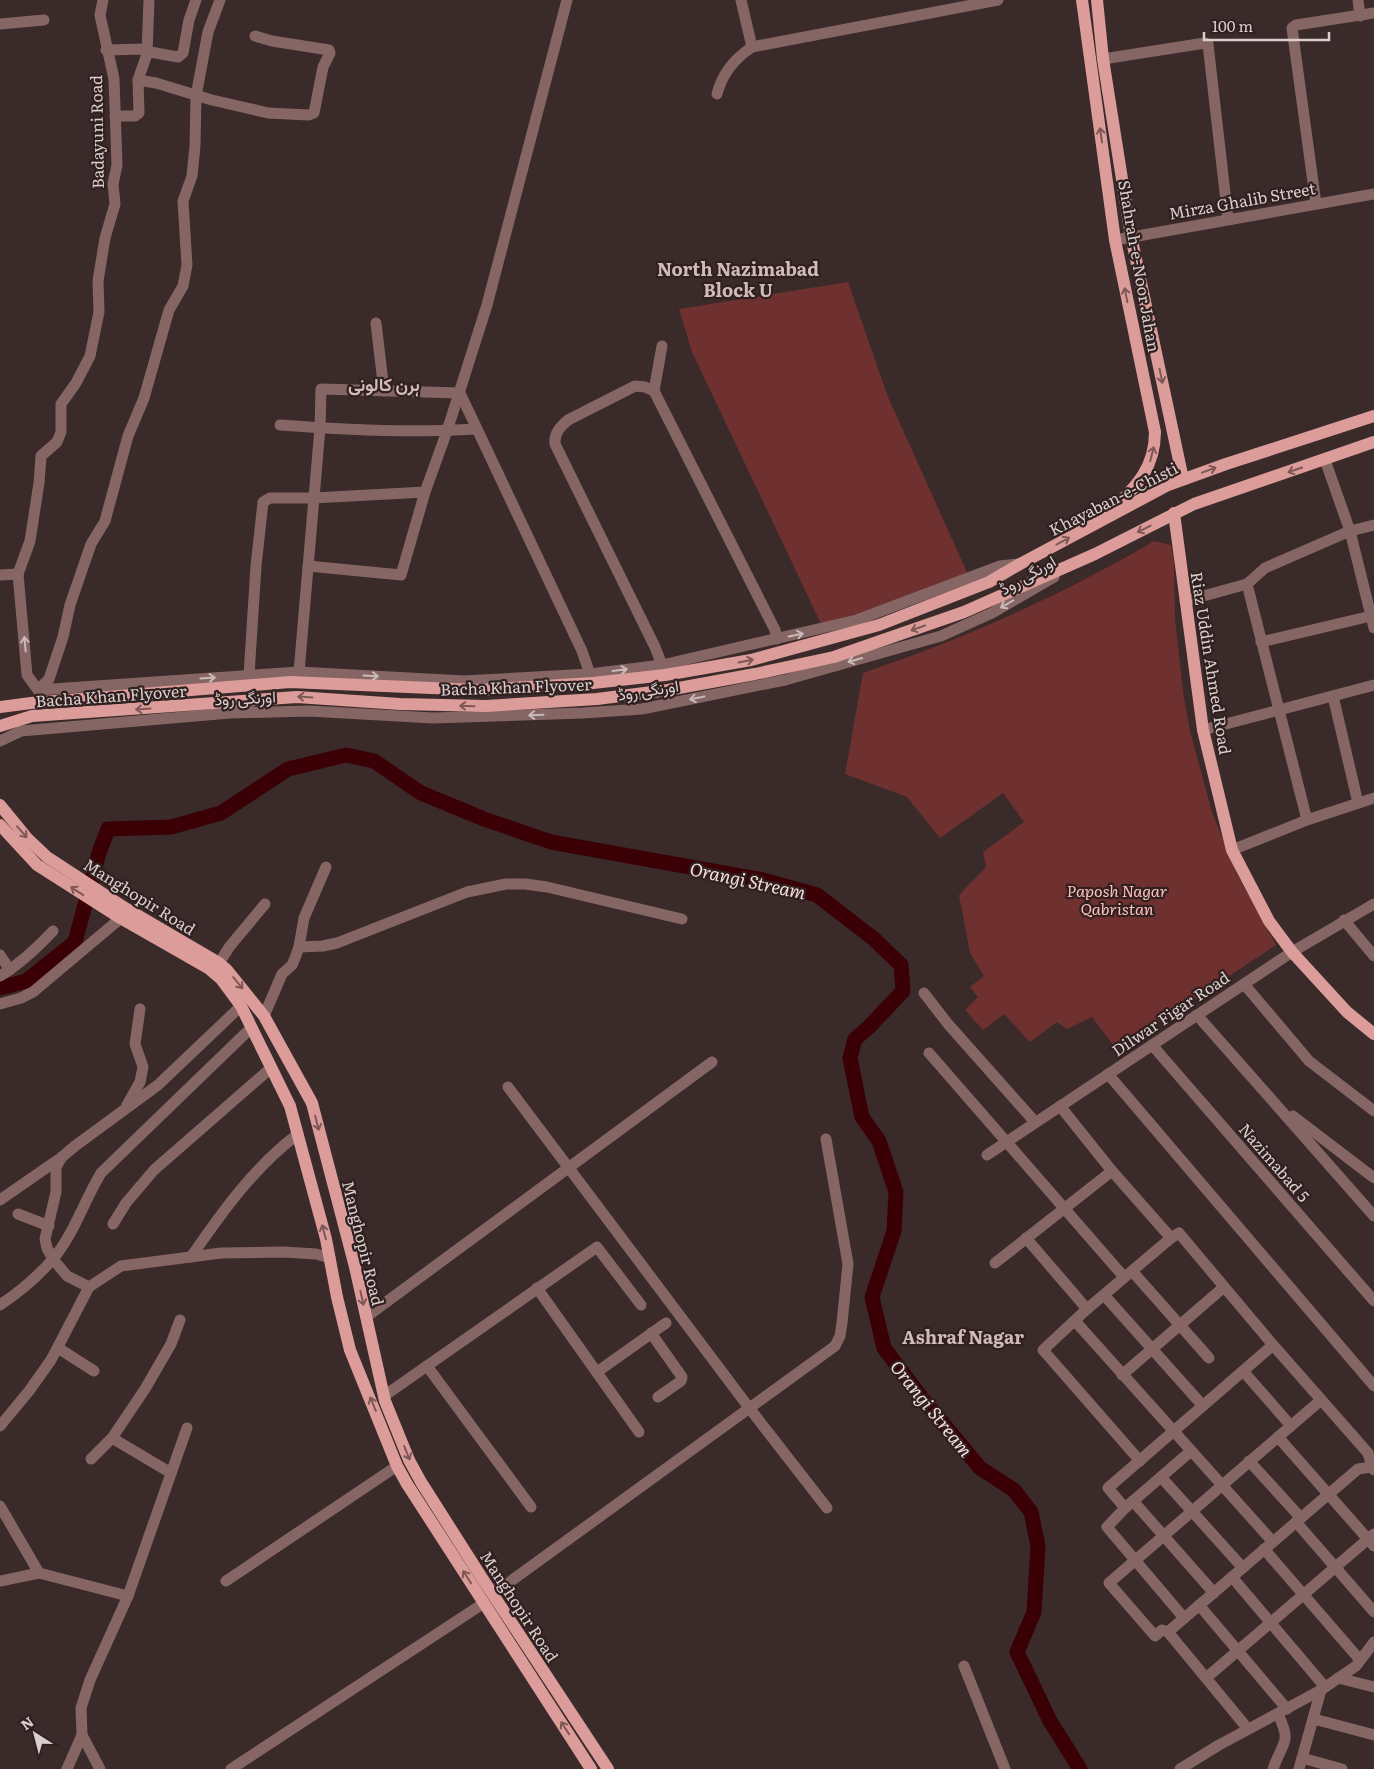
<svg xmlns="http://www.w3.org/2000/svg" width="1374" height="1769" font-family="Literata,Vazirmatn,serif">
	<rect width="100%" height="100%" fill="#3a2a29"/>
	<!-- green -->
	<g fill="#6e3130">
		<polygon points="848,282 888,397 971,581 823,628 692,352 679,309"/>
		<path d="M1154,541L1171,545L1174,561L1175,620L1184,698L1191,735L1212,812L1237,874L1276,945L1117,1050L1092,1017L1067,1029L1057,1022L1030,1042L1004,1014L983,1030L965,1010L978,997L970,987L984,976L970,953L959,895L986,867L983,852L1024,822L1003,793L940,838L907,797L845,774L863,673C965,638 1061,596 1154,541Z"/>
	</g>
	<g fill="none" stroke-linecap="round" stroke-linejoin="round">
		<!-- river -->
		<polyline stroke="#3a0005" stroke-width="15" points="0,988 26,981 75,942 99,853 108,829 171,827 221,813 288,769 346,755 374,761 421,793 484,819 551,842 763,880 817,895 874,939 901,965 903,991 868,1028 855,1039 850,1058 862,1117 879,1141 896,1192 894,1231 872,1297 884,1348 921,1397 980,1468 1014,1490 1031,1512 1038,1546 1034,1612 1017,1652 1050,1721 1080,1769"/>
		<!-- minor -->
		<g stroke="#866664" stroke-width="11">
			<polyline points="741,0 752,47"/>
			<polyline points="1358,0 1360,16"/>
			<polyline points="0,24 44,20"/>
			<polyline points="106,50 144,49 150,52 178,57 183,53 189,20 196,0"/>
			<polyline points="1103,59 1205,43 1208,44 1228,219"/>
			<polyline points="138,80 156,83 212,100 268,113 309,115 314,113 323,67 330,53 329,50 272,41 255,36"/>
			<path d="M717,94C722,74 734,59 752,47L998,0"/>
			<polyline points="115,116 135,116 139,113 138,80 147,54 149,0"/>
			<polyline points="1316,204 1292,28 1296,25 1374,13"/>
			<polyline points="1115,240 1374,194"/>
			<polyline points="376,323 384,391"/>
			<polyline points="654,391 662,346"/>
			<polyline points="460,393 582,651 590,674"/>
			<path d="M280,425C345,430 411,433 476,429"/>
			<polyline points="1325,460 1350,531 1374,628"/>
			<polyline points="308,566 401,575 425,492 447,431 487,305 567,0"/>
			<polyline points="0,575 18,574"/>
			<polyline points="1247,584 1307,820"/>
			<polyline points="1185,601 1247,584 1265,568 1350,531 1374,525"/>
			<polyline points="1261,642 1371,616"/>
			<path d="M662,665L655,647L555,444C554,433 560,427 568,420L635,386L645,387L654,391L775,630L777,639"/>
			<polyline points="299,672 320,428 321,389 460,393"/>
			<polyline points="249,675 256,566 263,502 270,498 313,498 425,492"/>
			<polyline points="38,690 299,672 464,681 590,674 662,665 857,620 1000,566 1019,564"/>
			<polyline points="38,690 49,679 63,637 70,605 91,544 105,521 128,436 144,398 169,310 183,286 187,265 183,201 192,176 195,146 196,96 208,32 220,0"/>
			<polyline points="38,690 27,675 18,574 30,541 39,483 41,456 57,442 61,432 61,404 76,383 90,356 99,312 98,281 105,238 115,204 113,184 117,165 114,79 100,15 103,0"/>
			<polyline points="1333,696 1358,803"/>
			<polyline points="1203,730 1374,685"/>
			<polyline points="0,741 21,731 230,713 309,711 433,718 583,713 642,709 785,680 941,636 992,613 1054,577"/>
			<polyline points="1232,850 1307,820 1374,798"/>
			<polyline points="1344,920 1374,956"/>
			<polyline points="299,947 323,946 337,943 467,892 506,884 525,884 547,887 682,919"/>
			<polyline points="0,955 10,970"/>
			<polyline points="219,963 230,946 265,904"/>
			<path d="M0,976C20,964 37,948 53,931"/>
			<polyline points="1244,984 1309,1061 1374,1111"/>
			<polyline points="924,993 948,1024 1035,1122"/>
			<polyline points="0,1004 21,998 33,992 121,918"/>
			<polyline points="1197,1015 1374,1216"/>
			<polyline points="264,1016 282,974 292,965 295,958 299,947 304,918 326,867"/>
			<polyline points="1152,1045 1374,1301"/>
			<polyline points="929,1053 1124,1277"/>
			<polyline points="1108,1074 1374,1386"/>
			<polyline points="508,1087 750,1409 827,1508"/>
			<polyline points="127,1105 140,1082 143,1067 135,1044 140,1009"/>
			<polyline points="1060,1106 1112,1171 1171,1238"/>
			<polyline points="1293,1116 1374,1178"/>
			<polyline points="987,1155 1292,952 1374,904"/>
			<polyline points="0,1200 62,1157"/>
			<polyline points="18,1214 49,1226"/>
			<polyline points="113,1224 126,1203 154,1170 271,1068"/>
			<polyline points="1026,1238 1087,1309"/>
			<path d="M191,1257C222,1212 254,1167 298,1134"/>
			<polyline points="995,1263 1112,1171"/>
			<polyline points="1132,1271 1209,1358"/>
			<polyline points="89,1287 67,1276 53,1259 47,1248 45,1239 56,1192 56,1167 62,1157 75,1146 158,1085 241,1006"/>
			<polyline points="537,1288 639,1432"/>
			<polyline points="1104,1295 1203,1406"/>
			<path d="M0,1305C18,1293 39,1275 53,1259C74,1234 84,1201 101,1173L250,1029"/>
			<polyline points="366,1317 712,1062"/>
			<polyline points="1075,1321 1273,1542"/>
			<polyline points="651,1333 682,1377 681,1381 658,1397"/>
			<polyline points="58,1348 94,1371"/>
			<polyline points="427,1366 531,1507"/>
			<polyline points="1243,1371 1291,1426"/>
			<polyline points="597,1372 666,1323"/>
			<polyline points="1122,1375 1224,1287"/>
			<polyline points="384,1396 597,1247 641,1305"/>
			<polyline points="0,1426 29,1391 51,1360 89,1287 121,1266 221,1253 284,1252 316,1254 330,1258"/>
			<polyline points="1278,1437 1374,1546"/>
			<polyline points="112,1438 171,1473"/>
			<polyline points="1191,1451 1125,1508 1108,1488 1273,1345"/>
			<polyline points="91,1459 112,1438 145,1389 171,1344 180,1320"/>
			<polyline points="1140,1461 1043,1350 1087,1309 1171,1238 1179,1233 1273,1345 1368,1453 1372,1467"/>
			<polyline points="1249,1461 1301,1518"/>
			<polyline points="1161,1477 1243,1568"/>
			<polyline points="1133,1501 1214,1593"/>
			<polyline points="0,1506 39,1573"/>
			<polyline points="1125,1508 1107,1527 1184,1618"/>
			<polyline points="1296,1522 1374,1612"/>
			<polyline points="1264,1549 1360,1660"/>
			<polyline points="1232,1577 1325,1687"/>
			<polyline points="0,1581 39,1573 128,1596"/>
			<polyline points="226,1581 397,1466"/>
			<polyline points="493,1594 835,1346 840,1336 842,1323 848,1264 826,1139"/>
			<polyline points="1199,1605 1287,1709"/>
			<polyline points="1168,1632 1358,1469 1372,1467 1374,1470"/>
			<polyline points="964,1666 1005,1769"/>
			<polyline points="1206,1678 1374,1534"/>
			<polyline points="1338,1678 1374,1687"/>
			<polyline points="1314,1719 1374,1735"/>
			<polyline points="1248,1729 1168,1632 1162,1630 1155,1636 1109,1583 1321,1400"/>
			<polyline points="82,1735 100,1769"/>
			<polyline points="1302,1758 1342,1769"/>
			<polyline points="67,1769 82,1735 81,1708 90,1680 128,1596 187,1428"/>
			<polyline points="231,1769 484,1603"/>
			<polyline points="1180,1769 1219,1745 1321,1690 1356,1666 1374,1642"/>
			<path d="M1273,1769C1283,1740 1292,1744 1278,1714"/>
			<polyline points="1299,1769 1321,1690"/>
		</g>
		<!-- major -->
		<g stroke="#dc9c99" stroke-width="12">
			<path d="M1082,0L1115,240L1155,432C1155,467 1137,486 1113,509"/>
			<polyline points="1097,0 1103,59 1131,236 1183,479"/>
			<polyline points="1174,513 1203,730 1232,850 1269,921 1292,952 1347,1012 1374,1034"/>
			<polyline points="0,707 31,703 290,682 478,690 593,683 665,675 751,660 879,625 989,582 1020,564 1168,485 1226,464 1374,416"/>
			<polyline points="0,726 32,716 297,697 400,704 486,706 597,699 668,690 755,674 834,657 964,612 1095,554 1194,504 1374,442"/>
			<polyline points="0,805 27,838 47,857 125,908 219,963 227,970 264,1016 312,1103 355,1267 385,1401 409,1460 421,1482 482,1578 608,1769"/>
			<polyline points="0,825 37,865 117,916 208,968 221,979 241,1006 290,1106 326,1239 337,1297 350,1350 397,1466 407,1484 591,1769"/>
		</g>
	</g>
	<!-- one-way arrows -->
	<defs><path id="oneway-shaft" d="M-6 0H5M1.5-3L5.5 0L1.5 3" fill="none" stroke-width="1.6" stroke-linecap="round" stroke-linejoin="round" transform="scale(1.25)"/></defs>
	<g stroke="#7d5856">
		<use href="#oneway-shaft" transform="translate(1101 135) rotate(-98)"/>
		<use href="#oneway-shaft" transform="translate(1126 295) rotate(-101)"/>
		<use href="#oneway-shaft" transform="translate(1161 376) rotate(78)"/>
		<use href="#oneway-shaft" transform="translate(1152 454) rotate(-76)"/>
		<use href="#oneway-shaft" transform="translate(1209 470) rotate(-20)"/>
		<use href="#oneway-shaft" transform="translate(1295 470) rotate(161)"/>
		<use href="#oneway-shaft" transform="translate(1144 529) rotate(153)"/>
		<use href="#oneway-shaft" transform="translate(1063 541) rotate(-28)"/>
		<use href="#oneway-shaft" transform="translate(918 628) rotate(161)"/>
		<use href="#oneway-shaft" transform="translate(746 661) rotate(-11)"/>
		<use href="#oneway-shaft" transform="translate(305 697) rotate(-176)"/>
		<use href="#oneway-shaft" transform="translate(467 706) rotate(-178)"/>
		<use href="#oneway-shaft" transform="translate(143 709) rotate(176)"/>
		<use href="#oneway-shaft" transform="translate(22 832) rotate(49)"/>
		<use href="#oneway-shaft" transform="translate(77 891) rotate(-147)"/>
		<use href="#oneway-shaft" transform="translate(238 983) rotate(51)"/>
		<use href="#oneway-shaft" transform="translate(317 1123) rotate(75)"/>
		<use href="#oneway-shaft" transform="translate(324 1232) rotate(-105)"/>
		<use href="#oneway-shaft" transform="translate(362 1298) rotate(77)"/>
		<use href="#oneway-shaft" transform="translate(373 1404) rotate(-112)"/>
		<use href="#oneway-shaft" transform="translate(407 1453) rotate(68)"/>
		<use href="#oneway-shaft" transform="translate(467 1577) rotate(-123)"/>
		<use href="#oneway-shaft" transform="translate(565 1728) rotate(-123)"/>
	</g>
	<g stroke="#c9bab9">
		<use href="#oneway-shaft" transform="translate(1007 604) rotate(150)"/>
		<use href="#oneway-shaft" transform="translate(796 635) rotate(-12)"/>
		<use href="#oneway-shaft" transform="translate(25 644) rotate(-95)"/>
		<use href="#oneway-shaft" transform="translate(855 660) rotate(164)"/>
		<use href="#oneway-shaft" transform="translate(620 670) rotate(-7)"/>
		<use href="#oneway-shaft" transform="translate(371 676) rotate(3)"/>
		<use href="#oneway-shaft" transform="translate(208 678) rotate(-4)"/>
		<use href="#oneway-shaft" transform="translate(697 698) rotate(169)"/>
		<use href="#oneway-shaft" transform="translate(536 715) rotate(178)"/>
	</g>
	<g text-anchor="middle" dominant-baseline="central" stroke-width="4.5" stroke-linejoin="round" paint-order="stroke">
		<!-- street labels -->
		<g font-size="16" fill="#dacfce" stroke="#302020">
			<text transform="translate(96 132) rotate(-91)">Badayuni Road</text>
			<text transform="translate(1242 200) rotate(-10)">Mirza Ghalib Street</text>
			<text transform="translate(1140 266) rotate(80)">Shahrah-e-Noor Jahan</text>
			<text transform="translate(1113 498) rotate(-27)">Khayaban-e-Chisti</text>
			<text transform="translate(1027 574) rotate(-30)">اورنگی روڈ</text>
			<text transform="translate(1212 663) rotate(81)">Riaz Uddin Ahmed Road</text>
			<text transform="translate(516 686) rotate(-2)">Bacha Khan Flyover</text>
			<text transform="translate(648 689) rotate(-9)">اورنگی روڈ</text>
			<text transform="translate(111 695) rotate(-4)">Bacha Khan Flyover</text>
			<text transform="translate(245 697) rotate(-3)">اورنگی روڈ</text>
			<text transform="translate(140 896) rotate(32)">Manghopir Road</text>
			<text transform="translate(1170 1013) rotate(-34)">Dilwar Figar Road</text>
			<text transform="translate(1275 1162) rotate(49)">Nazimabad 5</text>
			<text transform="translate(364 1243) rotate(76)">Manghopir Road</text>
			<text transform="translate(520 1606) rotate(57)">Manghopir Road</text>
		</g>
		<!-- park labels -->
		<g font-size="16" font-style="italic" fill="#ffc0bd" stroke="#302020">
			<text x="1117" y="890">Paposh Nagar<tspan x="1117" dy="18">Qabristan</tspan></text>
		</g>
		<!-- neighbourhood labels -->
		<g font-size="18" font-weight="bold" fill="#d1bbba" stroke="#302020">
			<text x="738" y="268">North Nazimabad<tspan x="738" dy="21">Block U</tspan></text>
			<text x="384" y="383">ہرن کالونی</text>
			<text x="963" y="1336">Ashraf Nagar</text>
		</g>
		<!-- water labels -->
		<g font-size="18" font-style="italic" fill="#f3dedc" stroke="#302020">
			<text transform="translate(748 880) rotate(12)">Orangi Stream</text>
			<text transform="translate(932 1408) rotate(51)">Orangi Stream</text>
		</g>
	</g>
	<!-- north arrow -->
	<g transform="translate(35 1734) rotate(324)" stroke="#302020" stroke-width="4" paint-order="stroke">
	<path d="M0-4L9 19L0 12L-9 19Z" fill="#dacfce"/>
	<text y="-8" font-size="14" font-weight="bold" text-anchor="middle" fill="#dacfce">N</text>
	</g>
	<!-- scale -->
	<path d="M1204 32v8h125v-8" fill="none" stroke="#dacfce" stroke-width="2.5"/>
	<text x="1212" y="32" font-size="15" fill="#dacfce" stroke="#302020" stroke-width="4" paint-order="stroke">100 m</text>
</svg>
